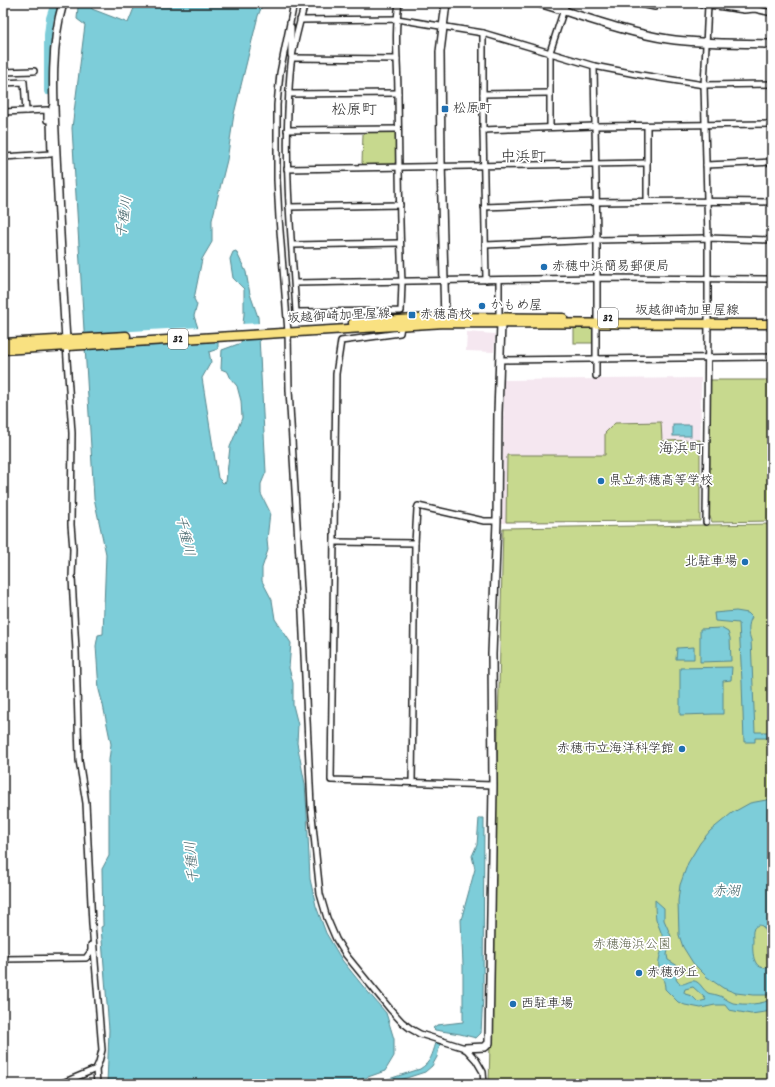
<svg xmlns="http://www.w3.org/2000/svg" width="775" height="1087" font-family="Dekko,'Klee One',sans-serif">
	<rect width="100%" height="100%" fill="#fff"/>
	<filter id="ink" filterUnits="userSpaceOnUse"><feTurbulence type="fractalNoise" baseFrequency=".025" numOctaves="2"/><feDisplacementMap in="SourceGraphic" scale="8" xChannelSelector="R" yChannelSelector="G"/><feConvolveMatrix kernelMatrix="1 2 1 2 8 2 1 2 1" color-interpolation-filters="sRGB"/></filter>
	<g filter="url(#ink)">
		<!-- built -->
		<g fill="#f5e7f0">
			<polygon points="467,332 495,334 494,352 466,351"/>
			<polygon points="701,378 700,521 502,523 504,380"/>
		</g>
		<!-- green -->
		<g fill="#c7d98e" stroke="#727a55">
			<polygon points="394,131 396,132 396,162 393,164 365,166 362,163 363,134 365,132"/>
			<rect x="574" y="328" width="20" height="15"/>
			<polygon points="709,380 772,380 772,521 712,522 707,509"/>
			<polygon points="661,422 662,441 700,440 700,521 506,522 507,455 605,455 605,433 615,423"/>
			<polygon points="772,524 772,1084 489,1084 503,528"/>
		</g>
		<!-- water -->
		<g fill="#7dcdd9" stroke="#56868d" fill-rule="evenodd">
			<polygon points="82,3 90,3 92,9 128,23 136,3 263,3 258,16 234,114 227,160 212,220 212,242 202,259 194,299 197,305 194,316 198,328 218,337 218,349 209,352 211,362 202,378 218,478 223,483 226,482 230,447 242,418 241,401 237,386 231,379 228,372 221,369 222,350 241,343 244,314 244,289 233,278 230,259 233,252 236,251 246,272 250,294 258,317 266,472 261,484 261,494 270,512 267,540 268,550 262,568 262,581 272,600 275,619 291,643 289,668 293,683 293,705 298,725 297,743 305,784 307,814 310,879 316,906 326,933 342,960 362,985 386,1013 394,1039 394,1056 385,1071 351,1083 351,1084 107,1084 109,1030 101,927 103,926 102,869 109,856 109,760 111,744 103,705 99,690 96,646 98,635 103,634 106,554 94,498 72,128 85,25 77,19 78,7 81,5"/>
			<rect x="673" y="425" width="18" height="11"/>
			<path d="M736,611L748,613L752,617C748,624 748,632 751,640L755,732H767L772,729V738H755V742H744L742,682L739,623L715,621L714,613Z"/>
			<polygon points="721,628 728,632 730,638 731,661 700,662 700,629"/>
			<polygon points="694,647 694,659 676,659 677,648"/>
			<polygon points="732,667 731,680 723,681 723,714 714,714 680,715 680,668"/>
			<path d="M772,799V948C767,942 768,930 762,926C759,924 756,926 754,928C752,932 753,937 753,941C752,953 753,974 772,966V995H753L736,993L723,988L707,977L693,963L683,947L679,935L678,901L680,885L688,863L700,843L710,831L732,813L750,803Z"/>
			<polygon points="479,818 484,818 483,996 481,1033 476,1038 460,1034 435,1030 433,1028 437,1025 463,1022 463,965 461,920 475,869 472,856 477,845"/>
			<path d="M655,900L664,908V920L671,936L667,955L668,960L678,966L679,970L676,979C682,991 689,977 697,982C701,984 703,990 708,993C711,994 713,994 717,995C723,996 727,1001 733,1003C743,1005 765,1005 772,998V1011L751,1014L729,1010L725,1005H715L701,1008L685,1005L678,1002L665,989C665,981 661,975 659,968C657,958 664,949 663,940C662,932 658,926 656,919C655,913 655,906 655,900ZM693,987L704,997L706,1000L698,1002L692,996L685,994L684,992L685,989Z"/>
			<path d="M436,1043L440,1044L437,1057L432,1066L425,1072L388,1084H373L420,1069C431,1062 432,1055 436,1043Z"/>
		</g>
		<!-- pier -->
		<g fill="#fff">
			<polygon points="261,323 261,339 240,340 241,324"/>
			<polygon points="200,327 219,336 220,342 83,350 82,334"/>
		</g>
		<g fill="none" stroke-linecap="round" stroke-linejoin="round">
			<!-- river -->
			<polyline stroke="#7dcdd9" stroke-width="8" points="48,91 48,35 50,18 55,3"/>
			<!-- street-tunnel -->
			<polyline stroke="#ddd" stroke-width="5" stroke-dasharray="5 2.5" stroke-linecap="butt" points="341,316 341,341"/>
			<defs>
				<g id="street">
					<polyline points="294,3 280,73 277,105 277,180 279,218 288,332 289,390 301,591 311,806 320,894 327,918 336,939 346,955 390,1009 402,1022 411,1029 420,1034 465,1048 476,1060 483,1072 484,1084"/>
					<path d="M305,3C300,21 295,39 292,57C289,74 289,93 288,111C285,179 292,245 296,312L401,311L402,282C399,219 399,157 398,95C398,64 394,34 399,3"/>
					<polyline points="636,3 655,7 657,3"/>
					<polyline points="696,3 744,10 755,9 772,13"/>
					<polyline points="300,20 397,19 483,33 594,66 641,75 704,85 772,84"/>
					<polyline points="483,33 483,130 486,280"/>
					<polyline points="291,55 291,27"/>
					<polyline points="292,58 397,59"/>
					<polyline points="594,66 597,240 597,318"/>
					<polyline points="3,72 34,71"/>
					<polyline points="3,83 24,82 26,111 3,112"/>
					<polyline points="289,94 398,93"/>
					<polyline points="483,94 549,93"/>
					<polyline points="26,111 47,110 47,120"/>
					<polyline points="647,126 647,201"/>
					<polyline points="550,127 550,52 566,3"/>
					<polyline points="287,130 398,129"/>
					<polyline points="483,130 595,126 772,124"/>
					<polyline points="3,157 51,154 50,120 52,107"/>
					<polyline points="706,165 772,162"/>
					<polyline points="287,169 647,163"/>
					<polyline points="289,207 400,205"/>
					<path d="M484,207C522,206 560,203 598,202C656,201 714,201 772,202"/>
					<polyline points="293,245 400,243"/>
					<polyline points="485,245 597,240 708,238 772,240"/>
					<polyline points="295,283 597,278 772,279"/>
					<polyline points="499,317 499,280"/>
					<polyline points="401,326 400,333 341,341 336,374 331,780 493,785"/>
					<polyline points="66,345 72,433 71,525 73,549 72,578 76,650 79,760 86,803 92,924 102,1050 99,1062 96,1069 97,1084"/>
					<polyline points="500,360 772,357"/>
					<polyline points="596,376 596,323"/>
					<polyline points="706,522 708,320 708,238 704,85 708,5"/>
					<polyline points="334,542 415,543"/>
					<polyline points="412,782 415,543 417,509 418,506 484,521 497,521"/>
					<polyline points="3,959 86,958 91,951 91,945"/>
					<polyline points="60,1084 96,1069"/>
				</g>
				<g id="secondary">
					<path d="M63,3C49,50 54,106 56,154C59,216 62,278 66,340"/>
					<path d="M539,3C582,16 624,32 668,39C703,44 737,43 772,44"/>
					<polyline points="445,322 441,161 440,52 446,3"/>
					<polyline points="465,1048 485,1047 489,1043 493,785 492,654 497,521 498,413 501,323 500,320"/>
				</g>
				<g id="primary">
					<polyline points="353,323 445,317 563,318"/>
					<polyline points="3,343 126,336"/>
					<polyline points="3,350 445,323 772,324"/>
				</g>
			</defs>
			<!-- street casing -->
			<use href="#street" stroke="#1c1c1c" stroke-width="8"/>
			<!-- secondary casing -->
			<use href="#secondary" stroke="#1c1c1c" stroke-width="10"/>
			<!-- primary casing -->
			<use href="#primary" stroke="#1c1c1c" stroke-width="11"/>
			<!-- street -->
			<use href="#street" stroke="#fff" stroke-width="5"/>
			<!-- secondary -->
			<use href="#secondary" stroke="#fff" stroke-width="7"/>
			<!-- primary -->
			<use href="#primary" stroke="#f9e181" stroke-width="8"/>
		</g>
	</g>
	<!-- markers -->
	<g fill="#1f6fb2" stroke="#fff" stroke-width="1.5">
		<rect x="441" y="105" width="8" height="8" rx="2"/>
		<circle cx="544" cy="267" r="4"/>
		<circle cx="482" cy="306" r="4"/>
		<rect x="408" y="311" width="8" height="8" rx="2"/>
		<circle cx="601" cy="481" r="4"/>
		<circle cx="745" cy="562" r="4"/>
		<circle cx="682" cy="749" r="4"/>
		<circle cx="639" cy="973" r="4"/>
		<circle cx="513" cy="1004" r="4"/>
	</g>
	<g text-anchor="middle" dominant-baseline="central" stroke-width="3.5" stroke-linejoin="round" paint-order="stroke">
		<!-- shield labels -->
		<g fill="#fff" stroke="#606060" stroke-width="1">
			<rect x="598" y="308" width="20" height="20" rx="3"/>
			<rect x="168" y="329" width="20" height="20" rx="3"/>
		</g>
		<g font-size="12" font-weight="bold" fill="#1c1c1c">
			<text x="608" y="318">32</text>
			<text x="178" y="339">32</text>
		</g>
		<!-- poi labels -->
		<g font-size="13" fill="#1c1c1c" stroke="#fff" text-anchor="start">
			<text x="453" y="109">松原町</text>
			<text x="552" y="267">赤穂中浜簡易郵便局</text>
			<text x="490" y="306">かもめ屋</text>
			<text x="420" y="315">赤穂高校</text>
			<text x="609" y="481">県立赤穂高等学校</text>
			<text x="737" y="562" text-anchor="end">北駐車場</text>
			<text x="674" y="749" text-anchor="end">赤穂市立海洋科学館</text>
			<text x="647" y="973">赤穂砂丘</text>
			<text x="521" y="1004">西駐車場</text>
		</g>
		<!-- street labels -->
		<g font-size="13" fill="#1c1c1c" stroke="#fff">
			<text x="687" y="311">坂越御崎加里屋線</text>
			<text transform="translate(339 317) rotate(-3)">坂越御崎加里屋線</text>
		</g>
		<!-- park labels -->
		<g font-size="13" fill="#585e44" stroke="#fff">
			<text x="632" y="945">赤穂海浜公園</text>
		</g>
		<!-- water labels -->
		<g font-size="14" font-style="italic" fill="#436368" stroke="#fff">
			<text transform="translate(125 217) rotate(-82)">千種川</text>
			<text transform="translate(184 536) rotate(77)">千種川</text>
			<text transform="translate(193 862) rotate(-95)">千種川</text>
			<text x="726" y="892">赤湖</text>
		</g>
		<!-- quarter labels -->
		<g font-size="15" fill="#1c1c1c" stroke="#fff">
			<text x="354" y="111">松原町</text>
			<text x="523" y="158">中浜町</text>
			<text x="681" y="450">海浜町</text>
		</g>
	</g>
	<!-- margin -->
	<rect width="775" height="1087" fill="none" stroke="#fff" stroke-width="16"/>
	<rect x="8" y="8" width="759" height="1071" fill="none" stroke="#1c1c1c" stroke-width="1.5" filter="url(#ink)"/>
</svg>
